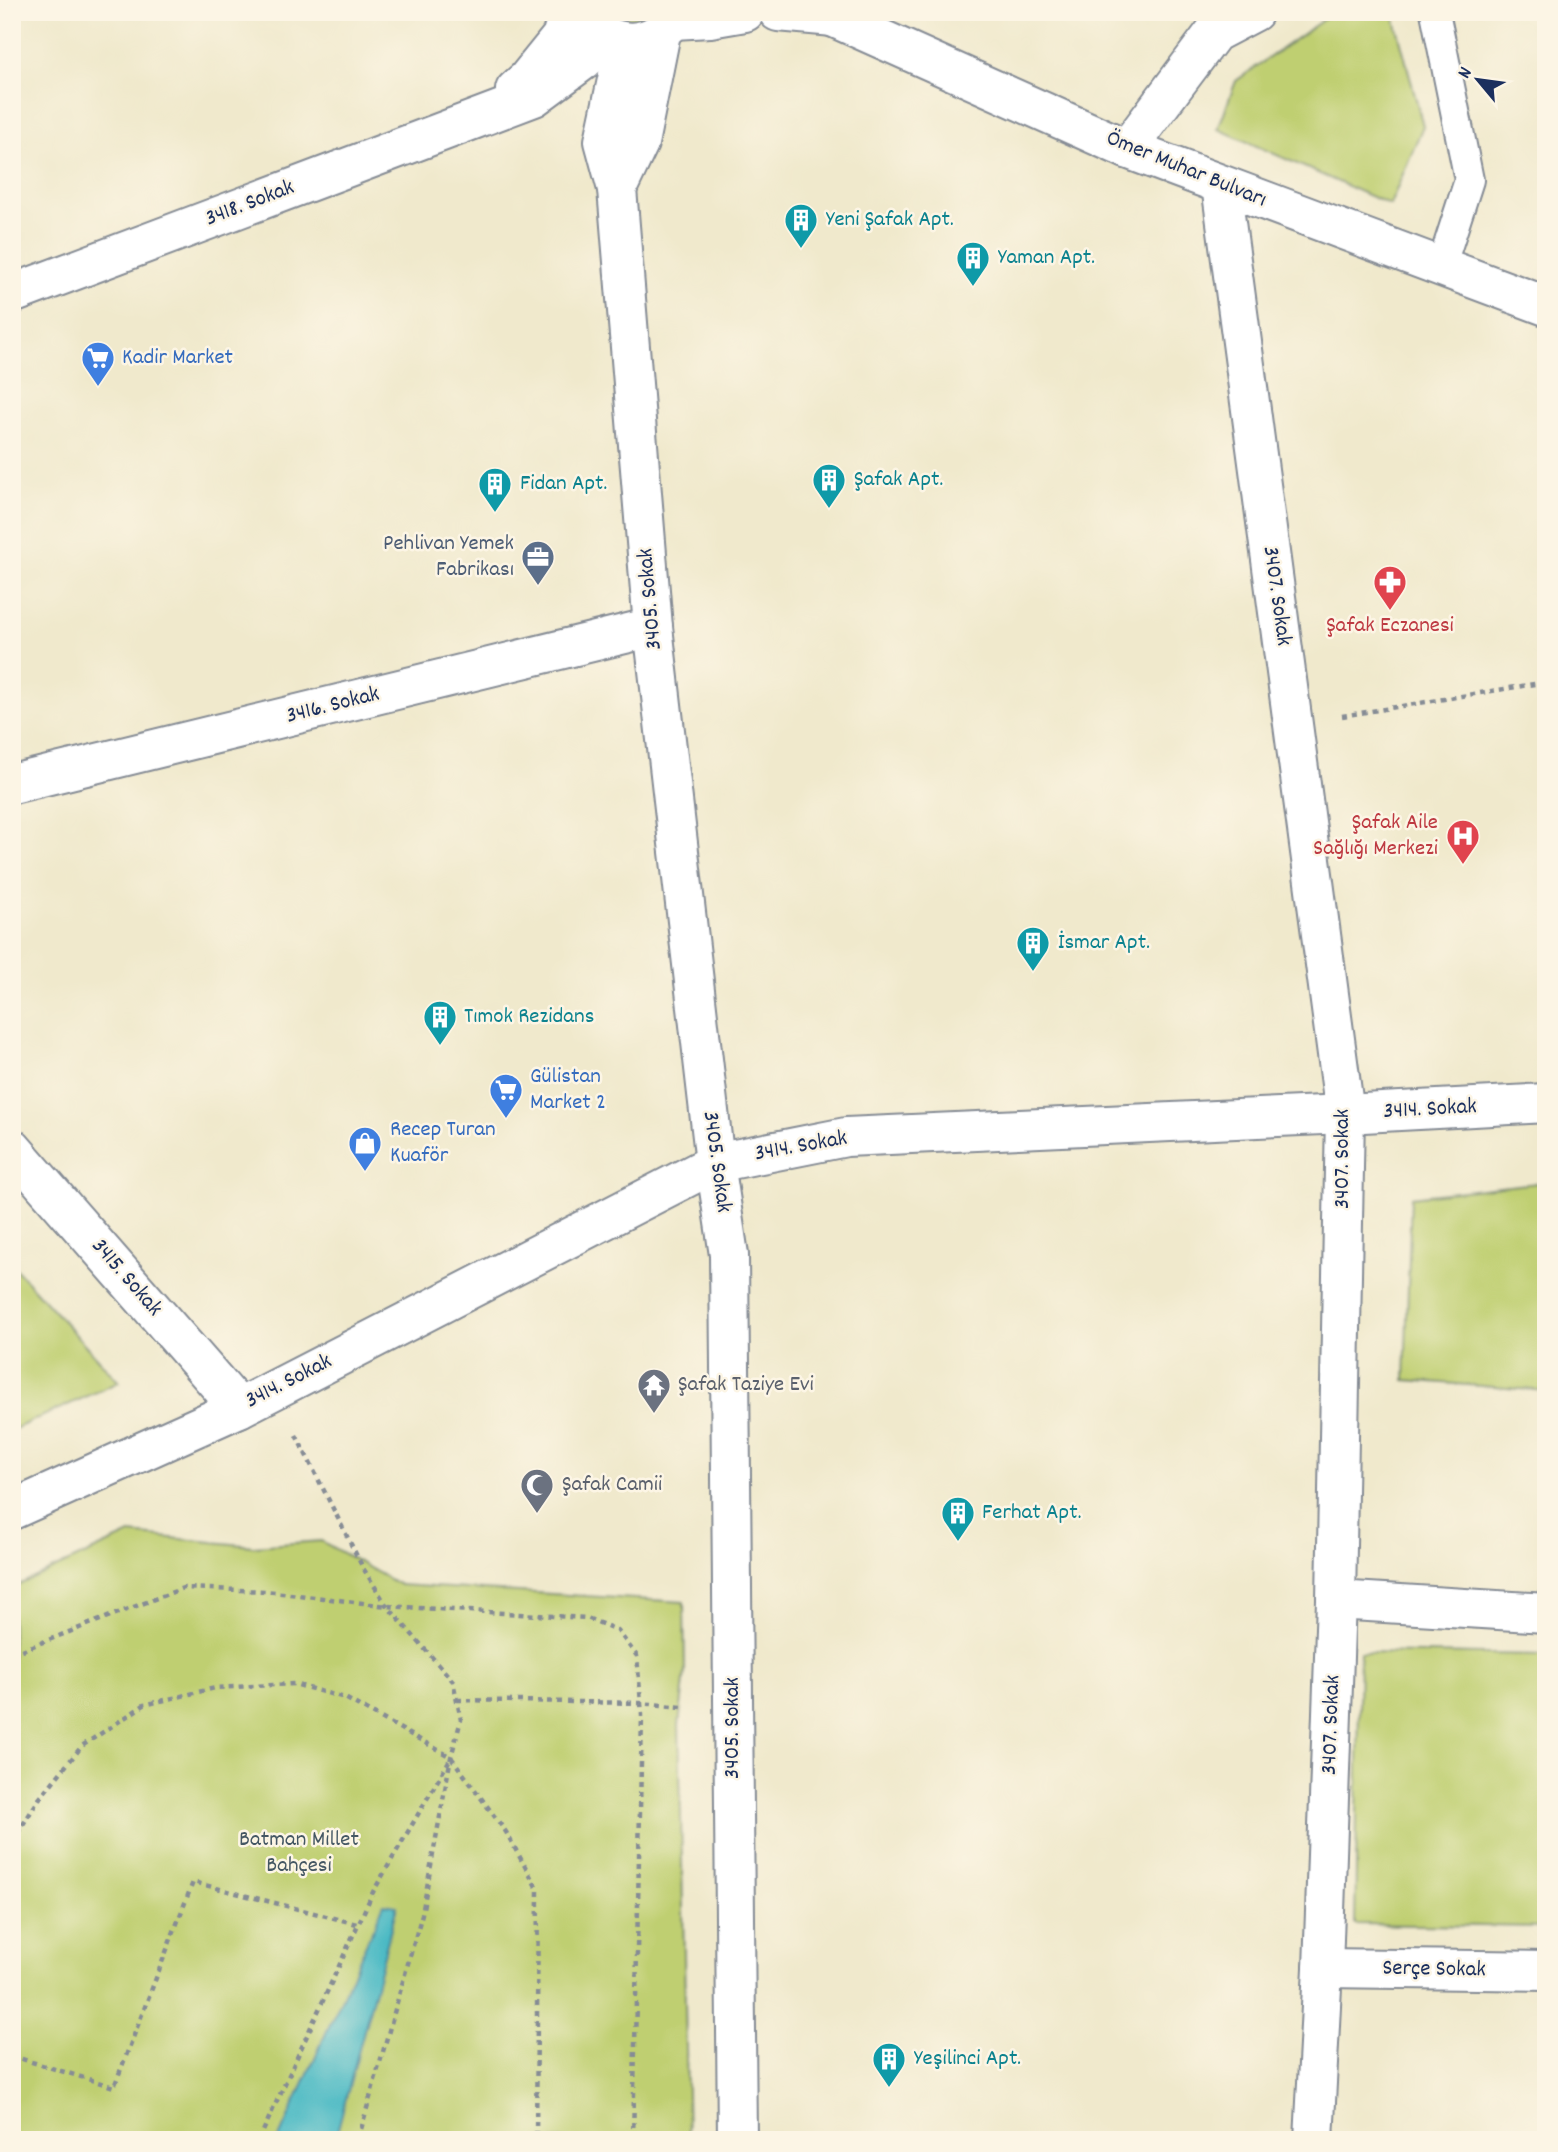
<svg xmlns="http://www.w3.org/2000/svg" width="1558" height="2152" font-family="Dekko,sans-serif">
	<rect width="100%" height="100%" fill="#fcf5e5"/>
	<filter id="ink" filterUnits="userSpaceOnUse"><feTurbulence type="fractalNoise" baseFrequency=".0143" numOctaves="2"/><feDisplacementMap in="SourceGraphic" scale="14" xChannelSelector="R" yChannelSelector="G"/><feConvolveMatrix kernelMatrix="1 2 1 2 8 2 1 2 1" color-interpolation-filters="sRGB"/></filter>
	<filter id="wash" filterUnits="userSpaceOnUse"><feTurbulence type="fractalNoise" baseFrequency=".00686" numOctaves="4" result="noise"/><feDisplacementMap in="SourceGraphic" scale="28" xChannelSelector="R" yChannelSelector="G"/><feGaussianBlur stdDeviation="1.57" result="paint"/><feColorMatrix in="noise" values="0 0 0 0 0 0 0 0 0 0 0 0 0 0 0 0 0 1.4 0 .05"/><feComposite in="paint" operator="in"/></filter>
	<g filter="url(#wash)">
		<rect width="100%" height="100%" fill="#f0e9cc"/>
		<!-- green -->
		<g fill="#bfcf71" stroke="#6d7f68" stroke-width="2">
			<path d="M600,12H655C634,30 623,25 600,12Z"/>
			<polygon points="1334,12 1393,12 1423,126 1390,205 1218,129 1236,81"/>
			<polygon points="1546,1182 1546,1391 1405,1380 1411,1197"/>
			<polygon points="12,1265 119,1382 12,1430"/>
			<polygon points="130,1534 253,1546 321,1541 400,1585 684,1602 685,1672 679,1725 688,2140 12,2140 12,1588"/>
			<polygon points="1360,1652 1546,1655 1546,1927 1355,1924"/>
		</g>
		<!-- water -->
		<polygon fill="#4cbac4" stroke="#347491" stroke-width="2" points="384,1904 397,1906 335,2140 278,2140"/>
	</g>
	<g filter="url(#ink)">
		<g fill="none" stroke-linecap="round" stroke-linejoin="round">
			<defs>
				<polyline id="lane" points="1435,12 1469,180 1441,267"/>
				<g id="street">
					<polyline points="625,42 604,141 617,189 653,627 715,1163 729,1255 737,2140"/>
					<polyline points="515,90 527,79 561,37 569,12"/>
					<polyline points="1127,149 1214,33 1254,12"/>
					<polyline points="1221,185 1345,1114 1336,1600 1323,1968 1314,2140"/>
					<polyline points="617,189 639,143 661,33"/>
					<polyline points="12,294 534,97 584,60 608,38"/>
					<polyline points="12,784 653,627"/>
					<polyline points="12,1148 239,1408"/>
					<polyline points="12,1510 239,1408 715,1163 846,1137 1345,1114 1546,1103"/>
					<polyline points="1336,1600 1546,1613"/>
					<polyline points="1323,1968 1546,1971"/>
				</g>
				<g id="secondary">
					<path d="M580,12C605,49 654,54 677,12"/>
					<polyline points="778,12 834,17"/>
					<polyline points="821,12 1127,149 1546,306"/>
					<polyline points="673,20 710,18 745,12"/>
				</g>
			</defs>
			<!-- lane casing -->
			<use href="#lane" stroke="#868c95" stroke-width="32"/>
			<!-- street casing -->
			<use href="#street" stroke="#868c95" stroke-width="42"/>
			<!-- secondary casing -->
			<use href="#secondary" stroke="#868c95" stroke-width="42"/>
			<!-- path -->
			<g stroke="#868c95" stroke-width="4.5" stroke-dasharray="5 5" stroke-linecap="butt">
				<polyline points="1342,716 1546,682"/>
				<polyline points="296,1435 363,1568 387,1606 453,1681 461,1720 451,1757 422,1914 358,2140"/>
				<polyline points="12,1654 183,1588 266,1591 387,1606 587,1618 617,1630 637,1656 642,1715 633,2140"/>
				<polyline points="457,1700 640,1703 683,1707"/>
				<polyline points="12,1842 39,1799 82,1746 144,1705 215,1688 294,1684 345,1698 451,1757 506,1832 538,1890 536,2140"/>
				<polyline points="12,2056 114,2087 193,1882 357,1924"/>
				<polyline points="259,2140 373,1892 449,1761"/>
			</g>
			<!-- lane -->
			<use href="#lane" stroke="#fff" stroke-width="28"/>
			<!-- street -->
			<use href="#street" stroke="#fff" stroke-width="38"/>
			<!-- secondary -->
			<use href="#secondary" stroke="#fff" stroke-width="38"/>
		</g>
	</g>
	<!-- icons -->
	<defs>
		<symbol id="building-pin" viewBox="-11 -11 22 30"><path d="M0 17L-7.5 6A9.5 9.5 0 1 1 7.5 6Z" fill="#0f9aa8" stroke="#fcf5e5"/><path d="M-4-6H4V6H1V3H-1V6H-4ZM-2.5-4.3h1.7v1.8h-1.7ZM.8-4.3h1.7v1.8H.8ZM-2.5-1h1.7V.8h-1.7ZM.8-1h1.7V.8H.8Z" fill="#fff"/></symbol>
		<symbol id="supermarket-pin" viewBox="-11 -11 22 30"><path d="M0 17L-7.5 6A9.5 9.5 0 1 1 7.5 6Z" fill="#3f7fe0" stroke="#fcf5e5"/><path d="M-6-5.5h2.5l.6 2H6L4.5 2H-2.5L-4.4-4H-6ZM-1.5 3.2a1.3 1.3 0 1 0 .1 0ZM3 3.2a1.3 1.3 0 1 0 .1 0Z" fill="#fff"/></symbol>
		<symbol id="office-pin" viewBox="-11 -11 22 30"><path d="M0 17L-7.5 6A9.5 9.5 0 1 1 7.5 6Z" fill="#5c6f8a" stroke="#fcf5e5"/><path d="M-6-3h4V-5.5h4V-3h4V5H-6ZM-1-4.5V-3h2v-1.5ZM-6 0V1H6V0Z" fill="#fff"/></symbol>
		<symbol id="pharmacy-pin" viewBox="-11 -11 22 30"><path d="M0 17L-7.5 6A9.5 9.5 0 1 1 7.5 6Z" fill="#e0444e" stroke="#fcf5e5"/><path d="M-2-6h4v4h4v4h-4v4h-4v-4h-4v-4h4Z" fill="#fff"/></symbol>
		<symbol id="hospital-pin" viewBox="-11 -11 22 30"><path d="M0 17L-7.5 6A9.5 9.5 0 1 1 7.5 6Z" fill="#e0444e" stroke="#fcf5e5"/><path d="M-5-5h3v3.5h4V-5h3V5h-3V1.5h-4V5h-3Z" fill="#fff"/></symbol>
		<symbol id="shop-pin" viewBox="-11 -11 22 30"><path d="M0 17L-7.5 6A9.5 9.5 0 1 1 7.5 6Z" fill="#3f7fe0" stroke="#fcf5e5"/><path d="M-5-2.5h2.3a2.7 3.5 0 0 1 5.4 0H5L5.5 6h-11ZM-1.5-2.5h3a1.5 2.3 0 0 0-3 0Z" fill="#fff"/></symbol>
		<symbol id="temple-pin" viewBox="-11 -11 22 30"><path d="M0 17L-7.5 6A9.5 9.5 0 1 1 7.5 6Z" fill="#6b7280" stroke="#fcf5e5"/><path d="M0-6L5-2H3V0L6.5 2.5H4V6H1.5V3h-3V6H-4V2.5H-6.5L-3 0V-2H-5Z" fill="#fff"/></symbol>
		<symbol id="mosque-pin" viewBox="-11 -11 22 30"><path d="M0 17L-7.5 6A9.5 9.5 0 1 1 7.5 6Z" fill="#6b7280" stroke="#fcf5e5"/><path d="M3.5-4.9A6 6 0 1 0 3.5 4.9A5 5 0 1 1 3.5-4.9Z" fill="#fff"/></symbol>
	</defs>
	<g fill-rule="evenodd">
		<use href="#building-pin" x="782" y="201" width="38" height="52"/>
		<use href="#building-pin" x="954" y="239" width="38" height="52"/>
		<use href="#supermarket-pin" x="79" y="339" width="38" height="52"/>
		<use href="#building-pin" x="810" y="461" width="38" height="52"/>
		<use href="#building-pin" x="476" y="465" width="38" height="52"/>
		<use href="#office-pin" x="519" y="538" width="38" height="52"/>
		<use href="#pharmacy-pin" x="1371" y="563" width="38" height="52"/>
		<use href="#hospital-pin" x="1444" y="817" width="38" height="52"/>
		<use href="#building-pin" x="1014" y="924" width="38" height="52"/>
		<use href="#building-pin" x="421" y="998" width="38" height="52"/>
		<use href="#supermarket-pin" x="487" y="1071" width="38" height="52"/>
		<use href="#shop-pin" x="346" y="1124" width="38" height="52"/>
		<use href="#temple-pin" x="635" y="1366" width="38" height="52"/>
		<use href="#mosque-pin" x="518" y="1466" width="38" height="52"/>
		<use href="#building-pin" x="939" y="1494" width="38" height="52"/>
		<use href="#building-pin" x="870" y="2040" width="38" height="52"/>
	</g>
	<g text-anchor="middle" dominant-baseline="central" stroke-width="5" stroke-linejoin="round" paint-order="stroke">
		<!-- street labels -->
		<g font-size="23" fill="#1b2f5e" stroke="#fcf5e5">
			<text transform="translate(1186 170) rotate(22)">Ömer Muhar Bulvarı</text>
			<text transform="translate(250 204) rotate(-21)">3418. Sokak</text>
			<text transform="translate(1276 596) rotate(82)">3407. Sokak</text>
			<text transform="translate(651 599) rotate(-95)">3405. Sokak</text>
			<text transform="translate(333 706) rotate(-14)">3416. Sokak</text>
			<text transform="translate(1430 1110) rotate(-3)">3414. Sokak</text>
			<text transform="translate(801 1147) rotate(-10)">3414. Sokak</text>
			<text transform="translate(1343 1159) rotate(-90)">3407. Sokak</text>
			<text transform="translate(716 1162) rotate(82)">3405. Sokak</text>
			<text transform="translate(126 1278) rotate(49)">3415. Sokak</text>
			<text transform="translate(289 1382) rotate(-27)">3414. Sokak</text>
			<text transform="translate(1332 1725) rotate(-88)">3407. Sokak</text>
			<text transform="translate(733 1728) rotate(-90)">3405. Sokak</text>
			<text transform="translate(1434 1970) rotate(1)">Serçe Sokak</text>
		</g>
		<!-- culture labels -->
		<g font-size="23" fill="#0d838f" stroke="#fcf5e5" text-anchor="start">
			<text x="826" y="220">Yeni Şafak Apt.</text>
			<text x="998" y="258">Yaman Apt.</text>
			<text x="854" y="480">Şafak Apt.</text>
			<text x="520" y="484">Fidan Apt.</text>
			<text x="1058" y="943">İsmar Apt.</text>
			<text x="464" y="1017">Tımok Rezidans</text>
			<text x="982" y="1513">Ferhat Apt.</text>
			<text x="914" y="2059">Yeşilinci Apt.</text>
		</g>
		<!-- shop labels -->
		<g font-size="23" fill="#366cbe" stroke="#fcf5e5" text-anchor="start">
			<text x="122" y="358">Kadir Market</text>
			<text x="530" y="1077">Gülistan<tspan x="530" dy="26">Market 2</tspan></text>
			<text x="390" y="1130">Recep Turan<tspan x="390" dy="26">Kuaför</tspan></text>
		</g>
		<!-- service labels -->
		<g font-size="23" fill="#4e5e75" stroke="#fcf5e5" text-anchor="end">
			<text x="514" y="544">Pehlivan Yemek<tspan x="514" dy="26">Fabrikası</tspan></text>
		</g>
		<!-- health labels -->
		<g font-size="23" fill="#be3a42" stroke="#fcf5e5">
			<text x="1390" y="626">Şafak Eczanesi</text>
			<text x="1438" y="823" text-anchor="end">Şafak Aile<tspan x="1438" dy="26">Sağlığı Merkezi</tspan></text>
		</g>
		<!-- worship labels -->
		<g font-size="23" fill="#5b616d" stroke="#fcf5e5" text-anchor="start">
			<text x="678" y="1385">Şafak Taziye Evi</text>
			<text x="562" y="1485">Şafak Camii</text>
		</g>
		<!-- park labels -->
		<g font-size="23" fill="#445763" stroke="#fcf5e5">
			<text x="299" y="1840">Batman Millet<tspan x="299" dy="26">Bahçesi</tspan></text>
		</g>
	</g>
	<!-- margin -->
	<rect width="1558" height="2152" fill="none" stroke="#fcf5e5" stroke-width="42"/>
	<!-- north arrow -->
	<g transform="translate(1478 80) rotate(299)" stroke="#fcf5e5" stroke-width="5" paint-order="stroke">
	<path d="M0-5L12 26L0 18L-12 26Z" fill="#1b2f5e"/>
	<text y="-10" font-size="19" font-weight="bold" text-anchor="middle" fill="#1b2f5e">N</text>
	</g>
</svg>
